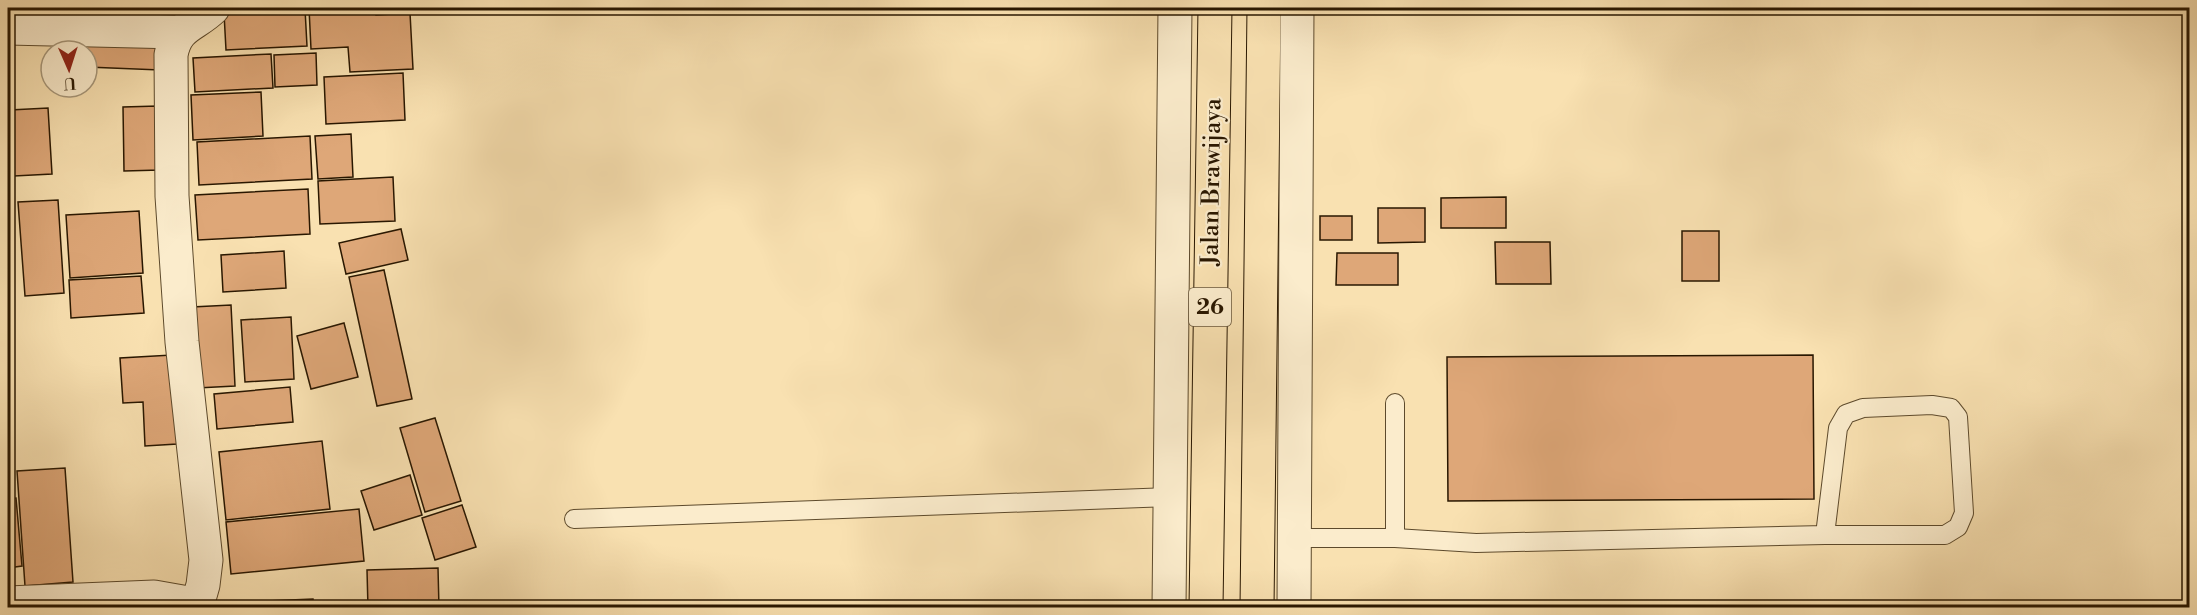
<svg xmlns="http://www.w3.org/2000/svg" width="2197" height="615" font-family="'Libre Bodoni',serif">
	<rect width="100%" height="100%" fill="#f9e1b1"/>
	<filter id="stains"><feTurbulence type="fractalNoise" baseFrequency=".00333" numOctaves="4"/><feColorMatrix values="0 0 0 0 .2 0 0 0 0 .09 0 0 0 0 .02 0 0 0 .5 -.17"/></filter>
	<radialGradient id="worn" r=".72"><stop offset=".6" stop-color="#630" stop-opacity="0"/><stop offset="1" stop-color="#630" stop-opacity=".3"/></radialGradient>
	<!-- building -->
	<g fill="#dea778" stroke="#291700" stroke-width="1.5">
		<polygon points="8,8 19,8 19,14 8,15"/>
		<polygon points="20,8 64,8 65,21 21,23"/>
		<polygon points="65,8 112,8 112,19 66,21"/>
		<polygon points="114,8 166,8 167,20 115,23"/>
		<polygon points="169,8 204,8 204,9 169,11"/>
		<polygon points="309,8 375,8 376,15 410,13 413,69 350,72 348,47 311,49"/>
		<polygon points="942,8 1037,8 1037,9 942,12"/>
		<polygon points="305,9 307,46 226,50 224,13"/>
		<polygon points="81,32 162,34 160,70 87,67 87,51 81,51"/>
		<polygon points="316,53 317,85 275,87 274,55"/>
		<polygon points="271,54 273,88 195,92 193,58"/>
		<polygon points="403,73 405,120 326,124 324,77"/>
		<polygon points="261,92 263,136 193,140 191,95"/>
		<polygon points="158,106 160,170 124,171 123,107"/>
		<polygon points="48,108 52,174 14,176 10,110"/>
		<polygon points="351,134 353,177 318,179 315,136"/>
		<polygon points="310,136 312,179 199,185 197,142"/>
		<polygon points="393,177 395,221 320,224 318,181"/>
		<polygon points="308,189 310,234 198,240 195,195"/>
		<polygon points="1506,197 1506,228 1441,228 1441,198"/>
		<polygon points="58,200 64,293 25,296 18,202"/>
		<polygon points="1378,208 1425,208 1425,242 1378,243"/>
		<polygon points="139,211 143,273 70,278 66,215"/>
		<rect x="1320" y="216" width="32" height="24"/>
		<polygon points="401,229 408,260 346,274 339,243"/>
		<rect x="1682" y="231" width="37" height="50"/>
		<polygon points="1495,242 1550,242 1551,284 1496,284"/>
		<polygon points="284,251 286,288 223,292 221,255"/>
		<polygon points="1337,253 1398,253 1398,285 1336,285"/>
		<polygon points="384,270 412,399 377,406 349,277"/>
		<polygon points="141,276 144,313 71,318 69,280"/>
		<polygon points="231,305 235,386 197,388 192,307"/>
		<polygon points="291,317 294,379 245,382 241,320"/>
		<polygon points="344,323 358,377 311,389 297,336"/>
		<polygon points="172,355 177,444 145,446 143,402 123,403 120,358"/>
		<polygon points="1813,355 1814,499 1448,501 1447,357"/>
		<polygon points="290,387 293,422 217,429 214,394"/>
		<polygon points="435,418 461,501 425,512 400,428"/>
		<polygon points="322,441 330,509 226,520 219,452"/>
		<polygon points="65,468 73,582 25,586 17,471"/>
		<polygon points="410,475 422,515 374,530 361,491"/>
		<polygon points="16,498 22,566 8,568 8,499"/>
		<polygon points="462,505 476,547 435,560 422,518"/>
		<polygon points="359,509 364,561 231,574 226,522"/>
		<polygon points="438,568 439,608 368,608 367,570"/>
		<polygon points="313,599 314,608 242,608 242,602"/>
	</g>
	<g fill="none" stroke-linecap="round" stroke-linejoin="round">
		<defs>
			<g id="service">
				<polyline points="574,519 1170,497"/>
				<polyline points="1294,538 1395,538 1476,543 1825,535 1838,428 1846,414 1863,408 1932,405 1951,408 1958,417 1964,513 1958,527 1945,535 1825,535"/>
				<polyline points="1395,538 1395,403"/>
			</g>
			<g id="minor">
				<polyline points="8,28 179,32"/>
				<polyline points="8,603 154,597 188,603 197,606"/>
				<path d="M197,606L203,585L206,560L182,342L172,196L171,55C176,25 195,26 213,8"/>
			</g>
			<g id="tertiary">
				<polyline points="1169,608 1175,8"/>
				<polyline points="1294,608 1297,8"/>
			</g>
			<g id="trunk">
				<polyline points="1206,608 1215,8"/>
				<polyline points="1257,608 1264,8"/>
			</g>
		</defs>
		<!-- service casing -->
		<use href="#service" stroke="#5d4a2c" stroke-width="20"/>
		<!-- minor casing -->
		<use href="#minor" stroke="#5d4a2c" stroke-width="35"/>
		<!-- tertiary casing -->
		<use href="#tertiary" stroke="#5d4a2c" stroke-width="35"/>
		<!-- trunk casing -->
		<use href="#trunk" stroke="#291700" stroke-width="35"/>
		<!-- service -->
		<use href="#service" stroke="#fbeccc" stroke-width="18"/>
		<!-- minor -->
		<use href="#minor" stroke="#fbeccc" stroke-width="33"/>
		<!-- tertiary -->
		<use href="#tertiary" stroke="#fbeccc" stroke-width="33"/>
		<!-- trunk -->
		<use href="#trunk" stroke="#f9e1b1" stroke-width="33"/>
	</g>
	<g text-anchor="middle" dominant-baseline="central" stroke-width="4.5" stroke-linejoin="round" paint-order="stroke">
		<!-- shield labels -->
		<rect fill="#fbeccc" stroke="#68573d" stroke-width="1.5" x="1189" y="288" width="42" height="38" rx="4.5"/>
		<g font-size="22" font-weight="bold" fill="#291700">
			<text x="1210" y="307">26</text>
		</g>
		<!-- street labels -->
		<g font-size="24" fill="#291700" stroke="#fbeccc">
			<text transform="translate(1212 182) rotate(-89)">Jalan Brawijaya</text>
		</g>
	</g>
	<!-- margin -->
	<rect width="2197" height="615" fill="none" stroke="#f9e1b1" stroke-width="30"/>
	<rect x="9" y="9" width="2179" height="597" fill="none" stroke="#291700" stroke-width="3"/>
	<rect x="15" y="15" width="2167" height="585" fill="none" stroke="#291700" stroke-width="1.5"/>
	<!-- north arrow -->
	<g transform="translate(69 69) rotate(177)"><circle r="28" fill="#fbeccc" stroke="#a7977a" stroke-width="1.5"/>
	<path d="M0-4.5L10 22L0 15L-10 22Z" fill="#8f2418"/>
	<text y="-9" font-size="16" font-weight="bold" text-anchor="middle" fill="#291700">U</text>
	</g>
	<rect width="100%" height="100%" filter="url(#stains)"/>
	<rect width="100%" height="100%" fill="url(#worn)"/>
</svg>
